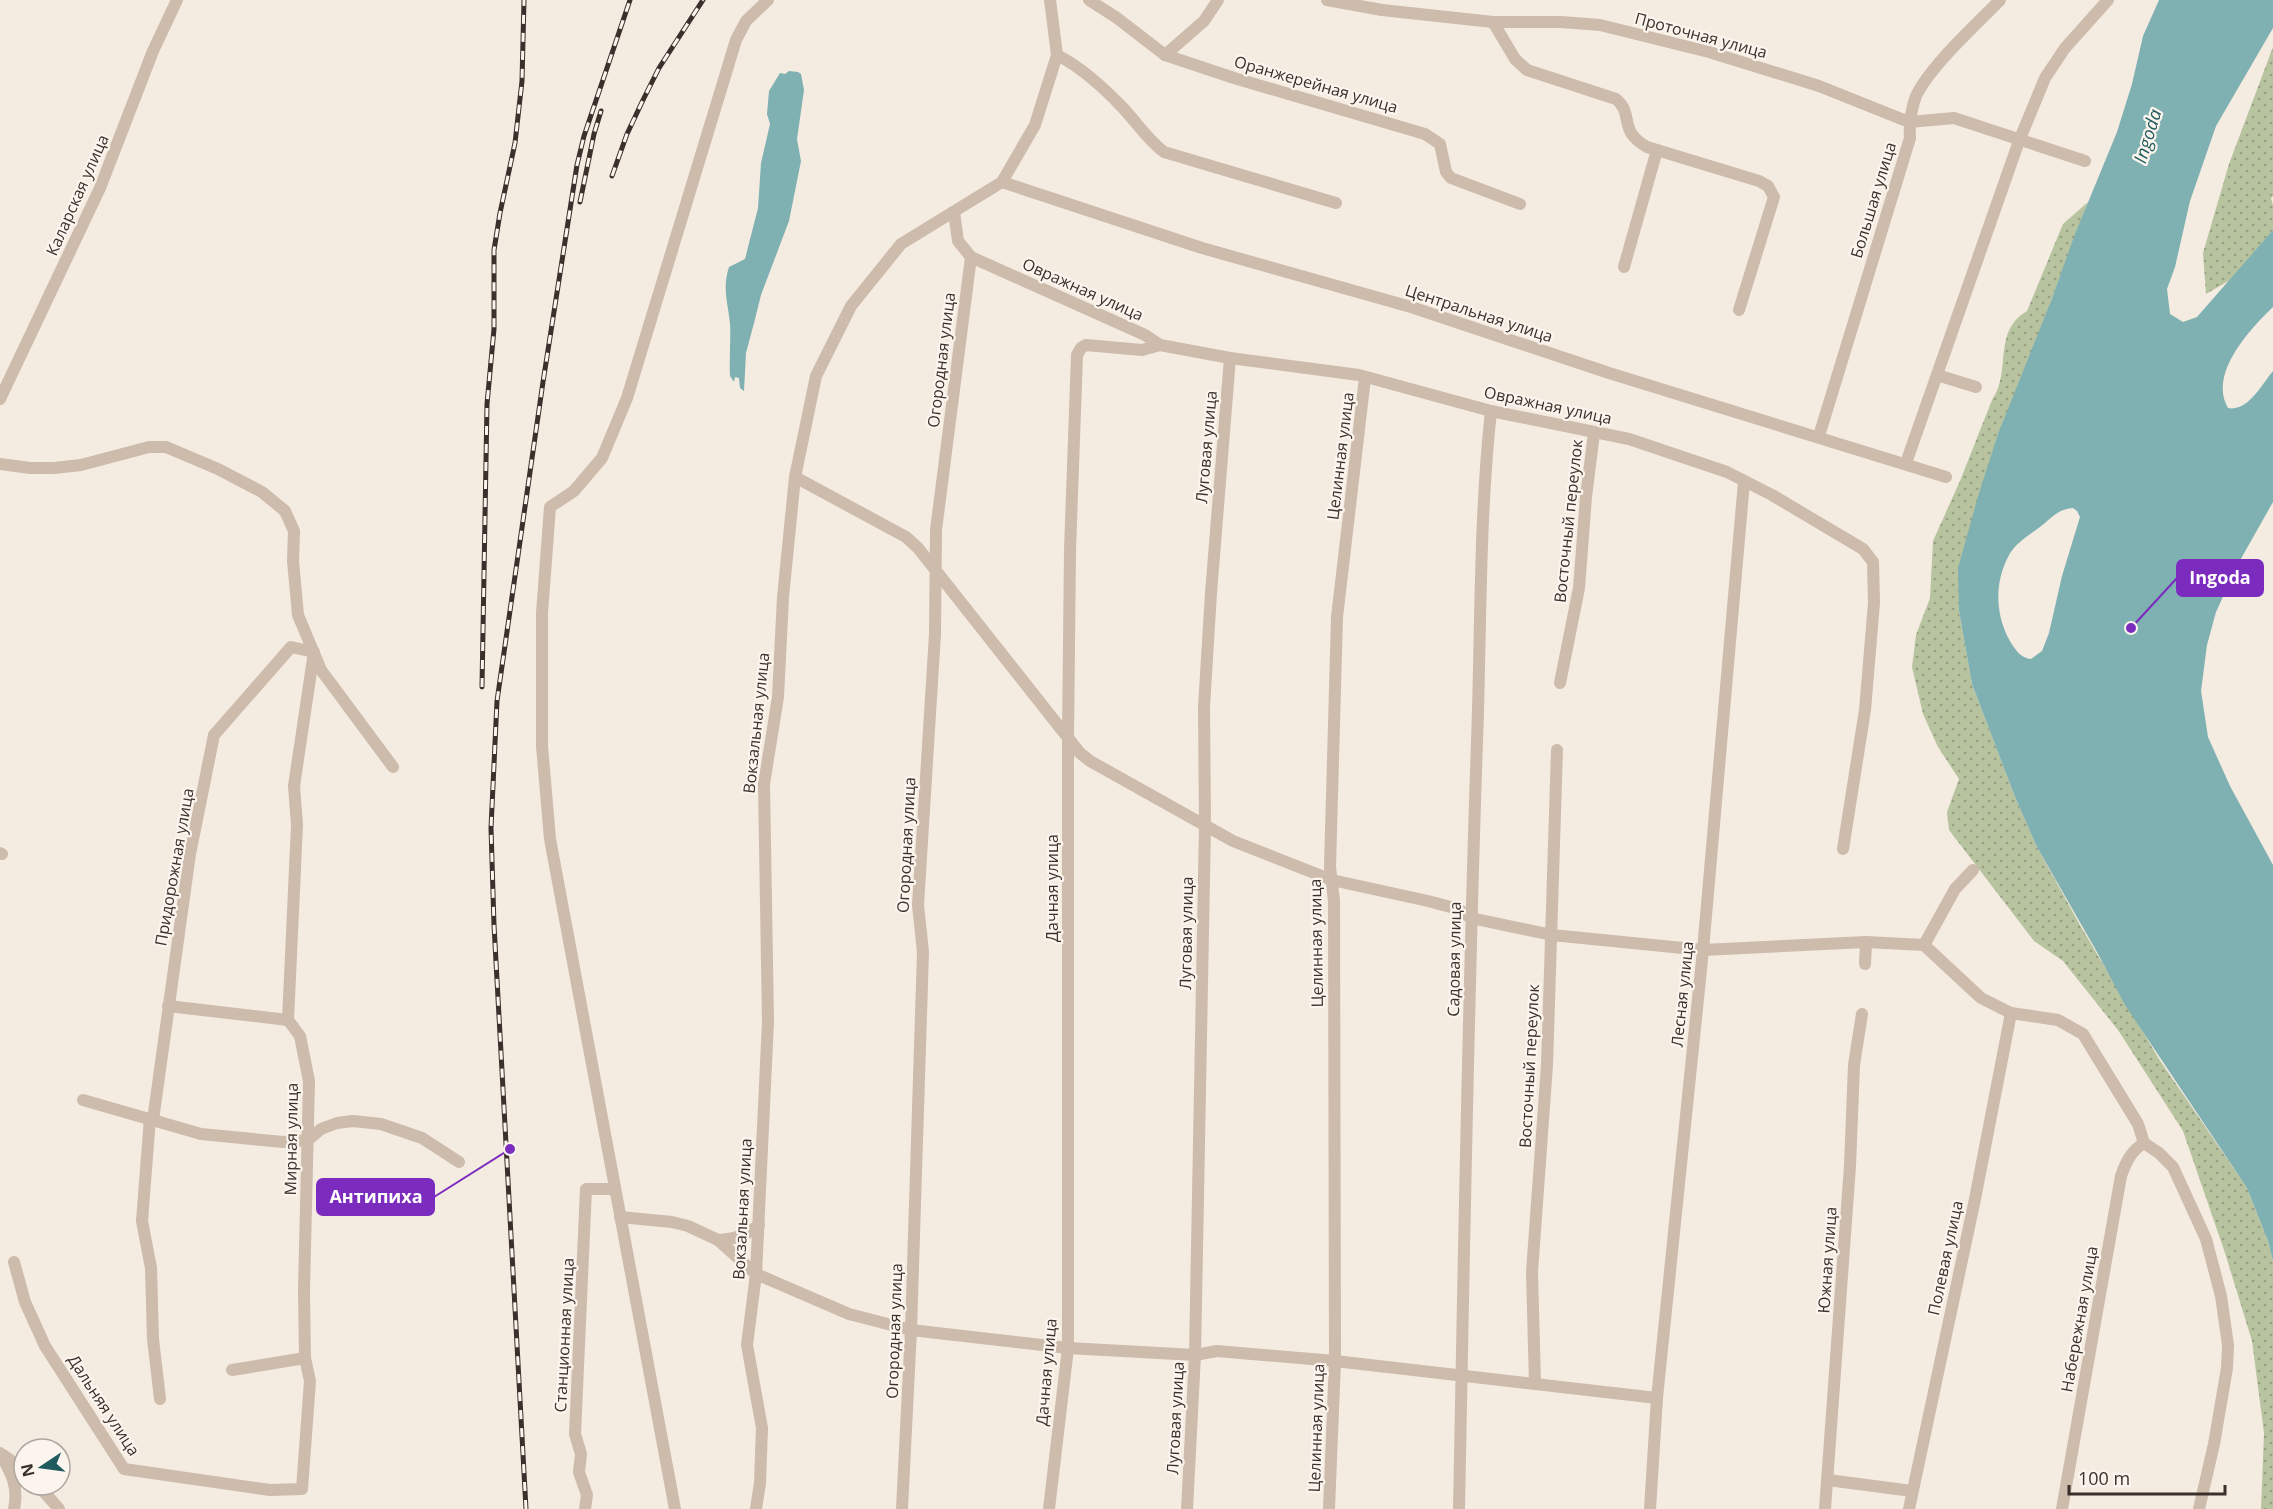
<svg xmlns="http://www.w3.org/2000/svg" width="2273" height="1509" font-family="'Open Sans',sans-serif">
	<defs>
		<pattern id="grass-dots" width="8" height="8" patternUnits="userSpaceOnUse" patternTransform="scale(1.5)"><rect width="8" height="8" fill="#b8c4a0"/><path d="M2 2h.1M6 6h.1" fill="none" stroke="#97a083" stroke-width="1.8" stroke-linecap="round"/></pattern>
	</defs>
	<rect width="100%" height="100%" fill="#f4ebe1"/>
	<!-- grass -->
	<g fill="url(#grass-dots)">
		<polygon points="2273,47 2273,196 2271,198 2273,205 2273,230 2232,279 2206,294 2203,253 2229,164"/>
		<path d="M2088,202L2051,301L1959,611L1972,684L2015,797L2037,847L2080,925L2159,1059L2247,1188L2268,1241L2273,1261V1509H2261L2264,1433L2252,1341L2225,1253L2183,1131L2118,1030L2063,961L2034,941L1949,830L1947,812L1959,779L1938,747L1923,714L1912,667L1916,635L1930,598L1933,541L1960,481L1992,400C2012,372 1992,331 2027,311L2063,224Z"/>
	</g>
	<!-- water -->
	<g fill="#7fb0b2" fill-rule="evenodd">
		<path d="M2159,0H2273V28L2216,126L2190,201L2175,267L2167,289L2170,314L2183,322L2197,317L2273,230V307C2250,329 2208,374 2228,408C2248,412 2262,384 2273,371V502L2238,564L2216,612L2207,645L2201,691L2208,737L2230,786L2273,865V1261L2268,1241L2247,1188L2125,1005L2097,952L2037,847L2015,797L1972,684L1959,611L1958,568L1979,493L1998,434L2051,301L2075,234L2117,132L2132,84L2143,36ZM2073,508L2077,511L2080,517L2062,576L2049,633L2042,651L2031,659C2022,658 2018,653 2013,646C1996,620 1993,586 2008,557C2016,541 2032,534 2045,523C2054,515 2060,509 2073,508Z"/>
		<path d="M789,71L798,72L801,74L804,90L797,139L801,161L789,221L761,295L754,323L746,353L744,391L740,388L739,378L735,377L734,382L730,376C729,359 731,341 730,324C728,302 722,289 729,267L745,259L758,208L761,163L770,124L767,114L769,91L780,73L785,74Z"/>
	</g>
	<g fill="none" stroke-linecap="round" stroke-linejoin="round">
		<!-- street -->
		<g stroke="#cdbbac" stroke-width="12">
			<polyline points="1089,0 1117,18 1165,55 1234,78 1425,134 1440,144 1446,172 1451,178 1520,204"/>
			<polyline points="1327,0 1382,10 1493,22 1561,22 1600,25 1709,52 1819,86 1909,122 1954,118 2085,161"/>
			<path d="M1493,22L1515,59L1527,70L1616,99C1635,115 1617,130 1647,147L1759,181L1768,186L1774,197L1739,310"/>
			<path d="M1057,55C1081,67 1104,88 1123,108C1137,123 1148,140 1164,152L1336,203"/>
			<polyline points="1165,55 1204,21 1218,0"/>
			<polyline points="1002,182 1202,248 1411,307 1609,373 1946,477"/>
			<polyline points="954,212 958,241 971,257 1145,335 1160,345 1230,358 1359,375 1491,411 1629,439 1727,472 1772,495 1863,549 1873,562 1874,603 1865,710 1843,849"/>
			<polyline points="1624,267 1657,150"/>
			<polyline points="1937,375 1976,387"/>
			<polyline points="0,399 100,188 153,51 177,0"/>
			<path d="M1819,436L1910,138C1909,124 1911,110 1916,96C1930,66 1976,25 2000,0"/>
			<polyline points="1906,463 2019,141 2045,78 2065,48 2108,0"/>
			<polyline points="0,464 30,468 54,468 81,465 149,447 166,447 218,469 262,492 285,511 294,531 293,561 298,615 321,670 393,767"/>
			<polyline points="795,477 906,537 918,548 1080,753 1090,761 1233,841 1332,880 1428,901 1458,909 1471,918 1552,935 1703,950 1866,942 1924,945"/>
			<polyline points="1560,683 1579,588 1586,497 1594,433"/>
			<polyline points="0,853 2,854"/>
			<polyline points="1924,945 1981,998 2011,1013 2058,1020 2083,1034 2138,1124 2144,1143 2159,1153 2173,1167 2206,1239 2221,1296 2228,1345 2227,1368 2214,1444 2199,1509"/>
			<polyline points="1924,945 1955,889 1973,870"/>
			<polyline points="1865,964 1866,942"/>
			<polyline points="168,1006 288,1020"/>
			<polyline points="83,1100 201,1134 283,1142 308,1140 321,1129 337,1123 353,1121 381,1124 422,1138 459,1162"/>
			<polyline points="150,1118 142,1221 151,1268 153,1339 160,1399"/>
			<polyline points="620,1217 672,1222 688,1226 718,1240 756,1274 849,1314 911,1330 1068,1348 1195,1355 1217,1351 1335,1361 1657,1398"/>
			<path d="M718,1240C735,1239 745,1236 759,1225"/>
			<polyline points="14,1262 25,1302 45,1346 124,1469 270,1490 302,1489 310,1381 305,1358 304,1290 309,1081 300,1036 288,1020 297,825 294,786 314,652 291,647 214,735 190,854 153,1120"/>
			<polyline points="232,1370 305,1358"/>
			<polyline points="1535,1384 1532,1272 1547,1065 1557,750"/>
			<path d="M0,1453C11,1473 19,1486 14,1509"/>
			<polyline points="3,1455 24,1470"/>
			<polyline points="1828,1480 1912,1491"/>
			<polyline points="38,1485 59,1509"/>
			<polyline points="585,1509 587,1495 579,1472 581,1454 575,1434 586,1189 615,1189"/>
			<polyline points="675,1509 550,839 542,746 542,613 550,507 574,491 602,458 627,398 736,40 746,21 768,0"/>
			<polyline points="756,1509 760,1483 762,1428 747,1345 756,1274 768,1022 764,784 778,697 783,597 795,477 816,376 851,306 901,244 1002,182 1035,125 1057,55 1050,0"/>
			<polyline points="902,1509 911,1330 923,952 918,905 935,634 936,530 971,257"/>
			<polyline points="1049,1509 1068,1348 1068,737 1070,550 1077,355 1081,348 1086,345 1142,350 1160,345"/>
			<polyline points="1187,1509 1195,1355 1205,825 1204,707 1211,593 1230,358"/>
			<polyline points="1329,1509 1335,1361 1334,901 1330,867 1337,617 1365,378"/>
			<path d="M1459,1509C1464,1253 1468,998 1477,742C1481,632 1479,521 1491,411"/>
			<polyline points="1650,1509 1657,1398 1703,950 1744,482"/>
			<polyline points="1825,1509 1850,1166 1854,1065 1862,1014"/>
			<polyline points="1909,1509 1975,1199 2011,1013"/>
			<path d="M2062,1509L2121,1176C2126,1162 2131,1151 2144,1143"/>
		</g>
		<defs>
			<g id="rail">
				<polyline points="612,176 627,134 643,100 659,68 703,0"/>
				<polyline points="580,202 594,134 601,111"/>
				<polyline points="482,687 487,404 494,329 494,250 500,213 515,143 522,81 524,0"/>
				<polyline points="526,1509 494,925 491,828 497,701 543,382 577,165 584,136 630,0"/>
			</g>
		</defs>
		<!-- rail casing -->
		<use href="#rail" stroke="#3b302b" stroke-width="5"/>
		<!-- rail -->
		<use href="#rail" stroke="#fbf5ee" stroke-width="3" stroke-dasharray="9" stroke-linecap="butt"/>
	</g>
	<g text-anchor="middle" dominant-baseline="central" stroke-width="4.5" stroke-linejoin="round" paint-order="stroke">
		<!-- street labels -->
		<g font-size="16" fill="#3b302b" stroke="#fbf5ee">
			<text transform="translate(1701 35) rotate(15)">Проточная улица</text>
			<text transform="translate(1316 84) rotate(16)">Оранжерейная улица</text>
			<text transform="translate(77 195) rotate(-66)">Каларская улица</text>
			<text transform="translate(1873 200) rotate(-73)">Большая улица</text>
			<text transform="translate(1083 289) rotate(24)">Овражная улица</text>
			<text transform="translate(1479 313) rotate(18)">Центральная улица</text>
			<text transform="translate(941 360) rotate(-83)">Огородная улица</text>
			<text transform="translate(1548 405) rotate(12)">Овражная улица</text>
			<text transform="translate(1206 447) rotate(-85)">Луговая улица</text>
			<text transform="translate(1340 456) rotate(-83)">Целинная улица</text>
			<text transform="translate(1568 521) rotate(-84)">Восточный переулок</text>
			<text transform="translate(756 723) rotate(-84)">Вокзальная улица</text>
			<text transform="translate(906 845) rotate(-87)">Огородная улица</text>
			<text transform="translate(174 867) rotate(-80)">Придорожная улица</text>
			<text transform="translate(1052 888) rotate(-90)">Дачная улица</text>
			<text transform="translate(1186 933) rotate(-89)">Луговая улица</text>
			<text transform="translate(1316 943) rotate(-91)">Целинная улица</text>
			<text transform="translate(1454 959) rotate(-89)">Садовая улица</text>
			<text transform="translate(1682 994) rotate(-84)">Лесная улица</text>
			<text transform="translate(1529 1066) rotate(-87)">Восточный переулок</text>
			<text transform="translate(291 1139) rotate(-89)">Мирная улица</text>
			<text transform="translate(742 1209) rotate(-87)">Вокзальная улица</text>
			<text transform="translate(1945 1258) rotate(-78)">Полевая улица</text>
			<text transform="translate(1827 1260) rotate(-86)">Южная улица</text>
			<text transform="translate(2079 1319) rotate(-80)">Набережная улица</text>
			<text transform="translate(894 1331) rotate(-88)">Огородная улица</text>
			<text transform="translate(564 1335) rotate(-87)">Станционная улица</text>
			<text transform="translate(1046 1372) rotate(-85)">Дачная улица</text>
			<text transform="translate(104 1405) rotate(57)">Дальняя улица</text>
			<text transform="translate(1175 1418) rotate(-87)">Луговая улица</text>
			<text transform="translate(1316 1428) rotate(-88)">Целинная улица</text>
		</g>
		<!-- water labels -->
		<g font-size="18" font-style="italic" fill="#1f5a5e" stroke="#fbf5ee">
			<text transform="translate(2147 136) rotate(-73)">Ingoda</text>
		</g>
	</g>
	<!-- callouts -->
	<path fill="none" stroke="#7b2cbf" stroke-width="2" d="M2131 628L2177 578M510 1149L434 1197"/>
	<g fill="#7b2cbf" stroke="#fbf5ee" stroke-width="2">
		<circle cx="2131" cy="628" r="6"/>
		<circle cx="510" cy="1149" r="6"/>
	</g>
	<g fill="#7b2cbf" stroke="#7b2cbf" stroke-width="2">
		<rect x="2177" y="560" width="86" height="36" rx="6"/>
		<rect x="317" y="1179" width="117" height="36" rx="6"/>
	</g>
	<g font-size="18" text-anchor="middle" font-weight="bold" fill="#fff">
		<text x="2220" y="584">Ingoda</text>
		<text x="376" y="1203">Антипиха</text>
	</g>
	<!-- north arrow -->
	<g transform="translate(42 1467) rotate(257)"><circle r="28" fill="#fbf5ee" stroke="#aea6a0" stroke-width="1.5"/>
	<path d="M0-4.5L10 22L0 15L-10 22Z" fill="#1f5a5e"/>
	<text y="-9" font-size="16" font-weight="bold" text-anchor="middle" fill="#3b302b">N</text>
	</g>
	<!-- scale -->
	<path d="M2069 1485v9h156v-9" fill="none" stroke="#3b302b" stroke-width="3"/>
	<text x="2078" y="1485" font-size="18" fill="#3b302b" stroke="#fbf5ee" stroke-width="4.5" paint-order="stroke">100 m</text>
</svg>
